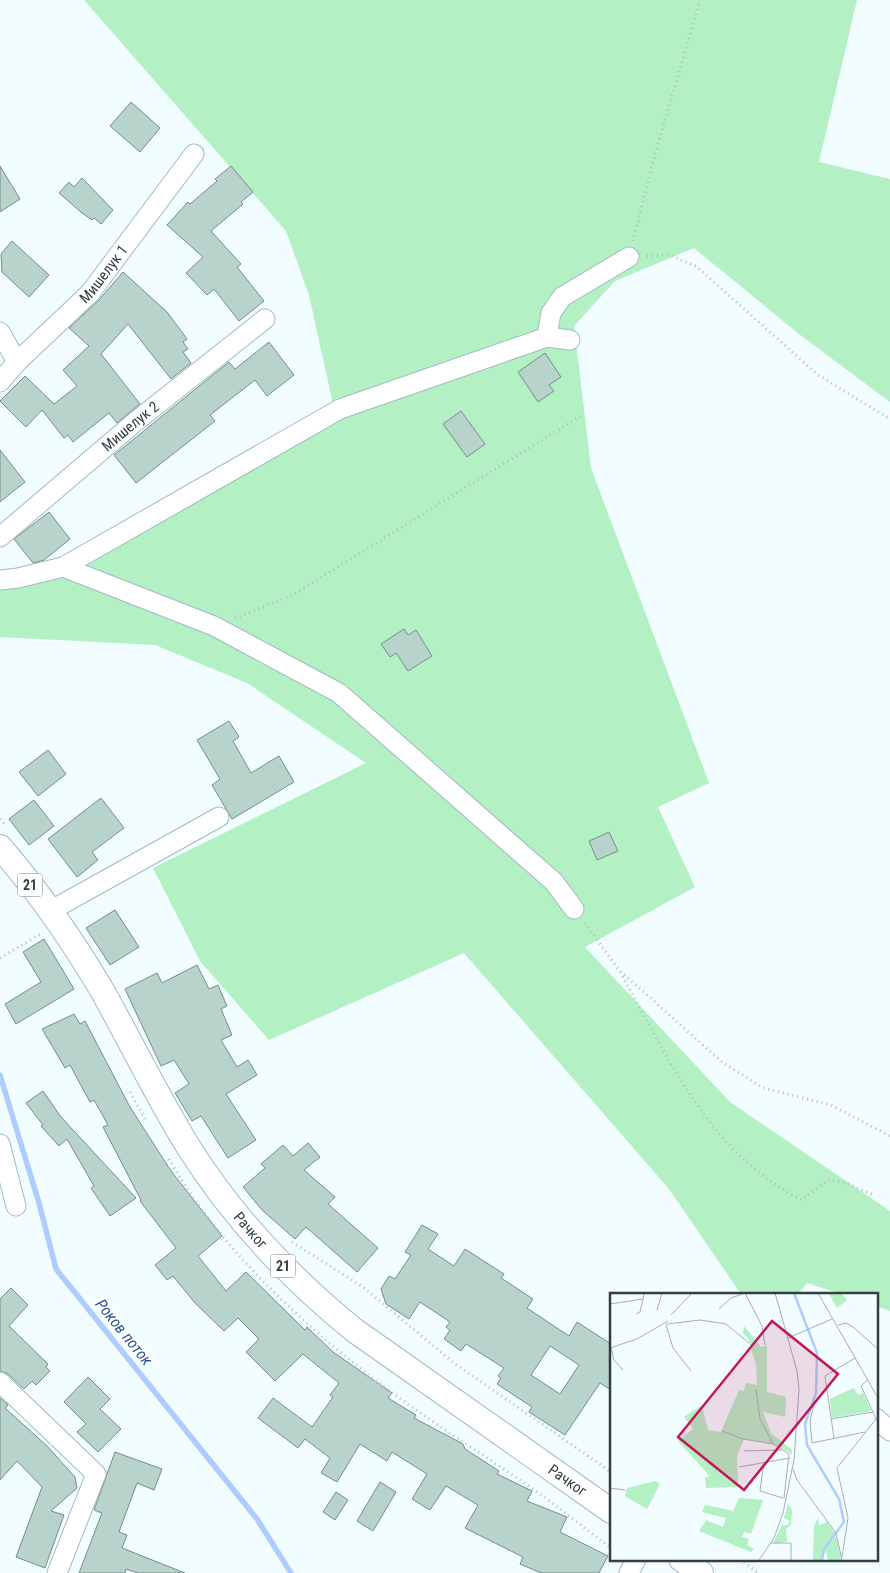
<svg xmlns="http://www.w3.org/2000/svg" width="890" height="1573" font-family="'Roboto Condensed',sans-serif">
	<rect width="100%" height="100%" fill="#f1fdfe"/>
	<!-- green -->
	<polygon fill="#b3f0c3" points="84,0 857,0 819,162 890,179 890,402 799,334 694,248 615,281 574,326 591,468 709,783 658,807 695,887 585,947 730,1102 890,1211 890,1311 876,1306 876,1294 842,1294 807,1283 798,1294 741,1294 669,1189 464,953 269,1040 200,961 153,868 366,763 247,683 155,645 0,637 0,580 59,568 335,413 309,295 286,231"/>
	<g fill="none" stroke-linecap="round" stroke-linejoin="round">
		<!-- stream -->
		<polyline stroke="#aecdfe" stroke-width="5.5" points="0,1075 39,1203 56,1269 257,1519 291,1573"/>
	</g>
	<!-- building -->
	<g fill="#b7d3cc" stroke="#748f88" fill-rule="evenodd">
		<polygon points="131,102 160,128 140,152 110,126"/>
		<polygon points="0,166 20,199 0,212"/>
		<polygon points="231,166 253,192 241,202 243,204 211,231 241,264 237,267 264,301 239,321 214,289 207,295 186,273 203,257 167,225 188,202 190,204 217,181 215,179"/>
		<polygon points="82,178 113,210 101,224 94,218 92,220 82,213 59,193 69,182 74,187"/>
		<polygon points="12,241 49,275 29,297 2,272 1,254"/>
		<polygon points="123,272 167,312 187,339 183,342 188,349 183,352 191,363 171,379 128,324 101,354 140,404 117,423 109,413 73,442 68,435 64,438 42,410 26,427 0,401 25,376 54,404 77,386 63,370 89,346 69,328 98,301"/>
		<polygon points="269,342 294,375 267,396 255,380 210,415 215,421 136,483 114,455 229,362 235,369"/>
		<polygon points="545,353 561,377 549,385 554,391 538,402 518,372"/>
		<polygon points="461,411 485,444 467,457 443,424"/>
		<polygon points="0,450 25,482 0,502"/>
		<polygon points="49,512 70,539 44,560 33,563 14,539"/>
		<polygon points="404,629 408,635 416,630 432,656 408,671 396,653 390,657 381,644"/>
		<polygon points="229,721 239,737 233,741 251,773 279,756 294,782 232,819 212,785 220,779 197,740"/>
		<polygon points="48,750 66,774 38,796 19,772"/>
		<polygon points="101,798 124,828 92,852 98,860 77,877 48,839"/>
		<polygon points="34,800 54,826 29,845 9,819"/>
		<polygon points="609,832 618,851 597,860 589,841"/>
		<polygon points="115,910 139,947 110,965 86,928"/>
		<polygon points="44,939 74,989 16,1024 5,1004 41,982 23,952"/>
		<polygon points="197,965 209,989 218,985 227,1006 221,1009 232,1035 221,1040 237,1067 248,1060 257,1075 226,1094 256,1140 228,1158 201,1116 192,1121 175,1093 189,1084 174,1060 161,1066 125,989 157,973 162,983"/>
		<polygon points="74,1014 80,1024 85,1021 130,1107 171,1171 222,1236 198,1256 226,1291 246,1272 305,1330 307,1327 333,1352 392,1393 388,1398 416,1415 414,1418 463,1444 465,1449 499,1471 497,1474 532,1491 527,1501 567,1517 560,1532 608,1556 599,1573 541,1573 520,1564 523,1557 465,1528 478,1505 446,1486 430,1510 412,1499 427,1474 392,1452 387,1461 360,1444 337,1482 321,1473 330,1458 305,1439 298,1448 258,1418 273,1398 312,1427 333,1397 330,1395 339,1383 303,1354 275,1381 246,1352 259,1339 238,1318 224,1331 195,1303 173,1276 167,1280 155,1265 176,1248 140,1201 141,1200 103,1127 108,1125 94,1100 90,1102 70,1065 65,1068 42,1029"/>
		<polygon points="43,1091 61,1117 136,1198 110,1216 91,1188 94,1186 67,1139 59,1146 41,1126 43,1125 26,1103"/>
		<polygon points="308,1143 320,1157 304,1170 335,1197 328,1204 378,1248 357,1272 306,1227 295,1239 262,1210 243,1187 265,1168 261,1164 283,1145 293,1156"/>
		<path d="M422,1225L438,1234L428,1249L454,1266L465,1249L504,1274L501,1278L533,1299L527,1308L569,1336L577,1322L611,1344V1390L600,1383L565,1435L529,1412L532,1407L497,1384L501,1378L498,1376L504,1368L466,1344L461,1351L444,1339L450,1330L446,1327L450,1322L420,1302L409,1319L386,1304L381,1289L389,1276L395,1279L411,1255L405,1252ZM550,1346L579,1365L560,1394L531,1375Z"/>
		<polygon points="11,1288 28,1305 9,1326 48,1364 46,1367 50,1371 36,1385 32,1381 24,1389 8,1374 0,1371 0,1299"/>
		<polygon points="88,1377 110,1399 100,1409 121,1429 98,1452 77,1432 86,1424 64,1402"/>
		<polygon points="0,1398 8,1405 5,1408 47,1446 75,1477 77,1488 51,1511 64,1515 45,1568 16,1557 42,1487 17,1461 0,1480"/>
		<polygon points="115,1452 162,1469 154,1490 137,1483 119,1532 127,1535 122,1548 185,1573 138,1573 126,1569 125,1573 79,1573 102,1513 94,1510"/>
		<polygon points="380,1482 396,1492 373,1531 357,1521"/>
		<polygon points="336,1492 348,1500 335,1520 323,1512"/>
	</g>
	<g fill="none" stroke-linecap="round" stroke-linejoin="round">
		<defs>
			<g id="minor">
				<polyline points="0,332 17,362"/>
				<polyline points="547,337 551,313 562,297 629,257"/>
				<path id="s1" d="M0,382L17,362L90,293L194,154"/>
				<path id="s2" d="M0,537L135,422L265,319"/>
				<polyline points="63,567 214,626 339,693 554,882 574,909"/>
				<polyline points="0,580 18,578 63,567 340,409 547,337 570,340"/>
				<polyline points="50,911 219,817"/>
				<polyline points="0,1144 16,1206"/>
				<polyline points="0,1382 96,1474 57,1573"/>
				<polyline points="876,1418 890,1431"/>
				<polyline points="629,1573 636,1559"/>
			</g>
			<g id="major">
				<path id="s3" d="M0,847C39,892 73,941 103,992C132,1044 158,1098 189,1148C234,1219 290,1278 354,1330L611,1511"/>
				<polyline points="681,1559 701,1573"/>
			</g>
		</defs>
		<!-- minor casing -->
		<use href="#minor" stroke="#a0bcc0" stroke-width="21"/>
		<!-- major casing -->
		<use href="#major" stroke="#a0bcc0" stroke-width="26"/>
		<!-- path -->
		<g stroke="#b2bdbf" stroke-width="3" stroke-dasharray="1 4" stroke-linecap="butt">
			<polyline points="633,241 654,158 700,0"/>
			<polyline points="647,256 670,255 697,267 818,375 890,419"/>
			<polyline points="235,618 291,596 584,414"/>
			<polyline points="0,819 6,826"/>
			<polyline points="585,923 619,970 722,1062 763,1088 831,1105 890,1136"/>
			<polyline points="0,958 41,934"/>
			<path d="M620,972C668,1057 710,1155 802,1200L828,1180L844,1182L873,1195"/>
			<polyline points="130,1092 145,1119"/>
			<path d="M169,1159C216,1242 290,1313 365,1372C418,1414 477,1450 533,1489C560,1508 585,1529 611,1548"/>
			<polyline points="292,1242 363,1287 454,1363 611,1472"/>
			<polyline points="740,1559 758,1573"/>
		</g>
		<!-- minor -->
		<use href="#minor" stroke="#fff" stroke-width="19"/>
		<!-- major -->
		<use href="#major" stroke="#fff" stroke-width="24"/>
	</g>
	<g text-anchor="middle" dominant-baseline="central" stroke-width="4" stroke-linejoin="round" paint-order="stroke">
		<!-- shield labels -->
		<g fill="#fff" stroke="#707879" stroke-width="1">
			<rect x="17.5" y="873.5" width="25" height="23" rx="4"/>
			<rect x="270.5" y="1254.5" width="25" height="23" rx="4"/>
		</g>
		<g font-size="14" font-weight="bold" fill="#333e40">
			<text x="30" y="885">21</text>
			<text x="283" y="1266">21</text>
		</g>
		<!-- street labels -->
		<g font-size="15" fill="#333e40" stroke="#fff">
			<text stroke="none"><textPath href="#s1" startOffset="150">Мишелук 1</textPath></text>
			<text stroke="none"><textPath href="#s2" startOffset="171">Мишелук 2</textPath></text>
			<text stroke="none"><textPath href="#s3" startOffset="459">Рачког</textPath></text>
			<text stroke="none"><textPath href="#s3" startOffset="864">Рачког</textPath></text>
		</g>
		<!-- water labels -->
		<g font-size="16" font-style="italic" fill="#28549b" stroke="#fff">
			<text transform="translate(124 1332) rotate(51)">Роков поток</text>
		</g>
	</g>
	<!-- overview -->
	<g transform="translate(610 1293)">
		<rect width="268" height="268" fill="#f1fdfe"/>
		<path d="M231,0L237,7L227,15L219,1ZM134,33L151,54L157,53V99L176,104L175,124L153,119L161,140L182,157V161L164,151L134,146L127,163L128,194L96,195L95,184H99L98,181L68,148L83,136L74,124L92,112L98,137L111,139L129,97L134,98L136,90L147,92L146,72L138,45L133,40ZM244,95L248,102L253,100L261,118L222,125L220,106ZM45,188L50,191L37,216L15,203L17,195ZM129,205L153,207L141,241L134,239L132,244L139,246L137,252L144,256L141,259L89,238L96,227L113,234L116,225L92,219L95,212L123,218ZM178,211L182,217L181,232L176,236L177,248L166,251L163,250L172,232H178L180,228L174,225ZM208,225L209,232L217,229L225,241L213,255L211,267H203L204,233ZM226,243L231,267H218L215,256Z" fill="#b3f0c3"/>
		<path fill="none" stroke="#aecdfe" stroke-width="2.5" d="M184,0L207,60L206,100L195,131L197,152L229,206L234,229L214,256L212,267"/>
		<path fill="none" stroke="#a5b1b2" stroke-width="1" d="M208,0L268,105M0,11L33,6L34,0M109,16L121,5L135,0L152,33L155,52M47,17L52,0M26,21L30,19L33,6M61,22L82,0M56,31L63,55L81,78M57,31L90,27L116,31L139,50M228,32L236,30L243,34L268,56M178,45L222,26M1,54L4,67L13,77M0,55L27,46L58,28M257,87L251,93L268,130M146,96L150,126L163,151M205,107L200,128L202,150L255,139M221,126L263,119M112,138L133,146L163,151L179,161L174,205M224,145L215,83L245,65M134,158L172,157M154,169L150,198L173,205M129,174L180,165M183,176L187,187L226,240L232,267M0,195L15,197M161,250H181V267M232,264L238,225L227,175L266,126M149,267L164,245L173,220L184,167L189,96L187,78L165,0"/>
		<path fill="#c2185b" fill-opacity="0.15" stroke="#c2185b" stroke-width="2.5" d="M162,28L228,81L134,197L68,144Z"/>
		<rect width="268" height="268" fill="none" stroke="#333e40" stroke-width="2.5"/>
	</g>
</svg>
